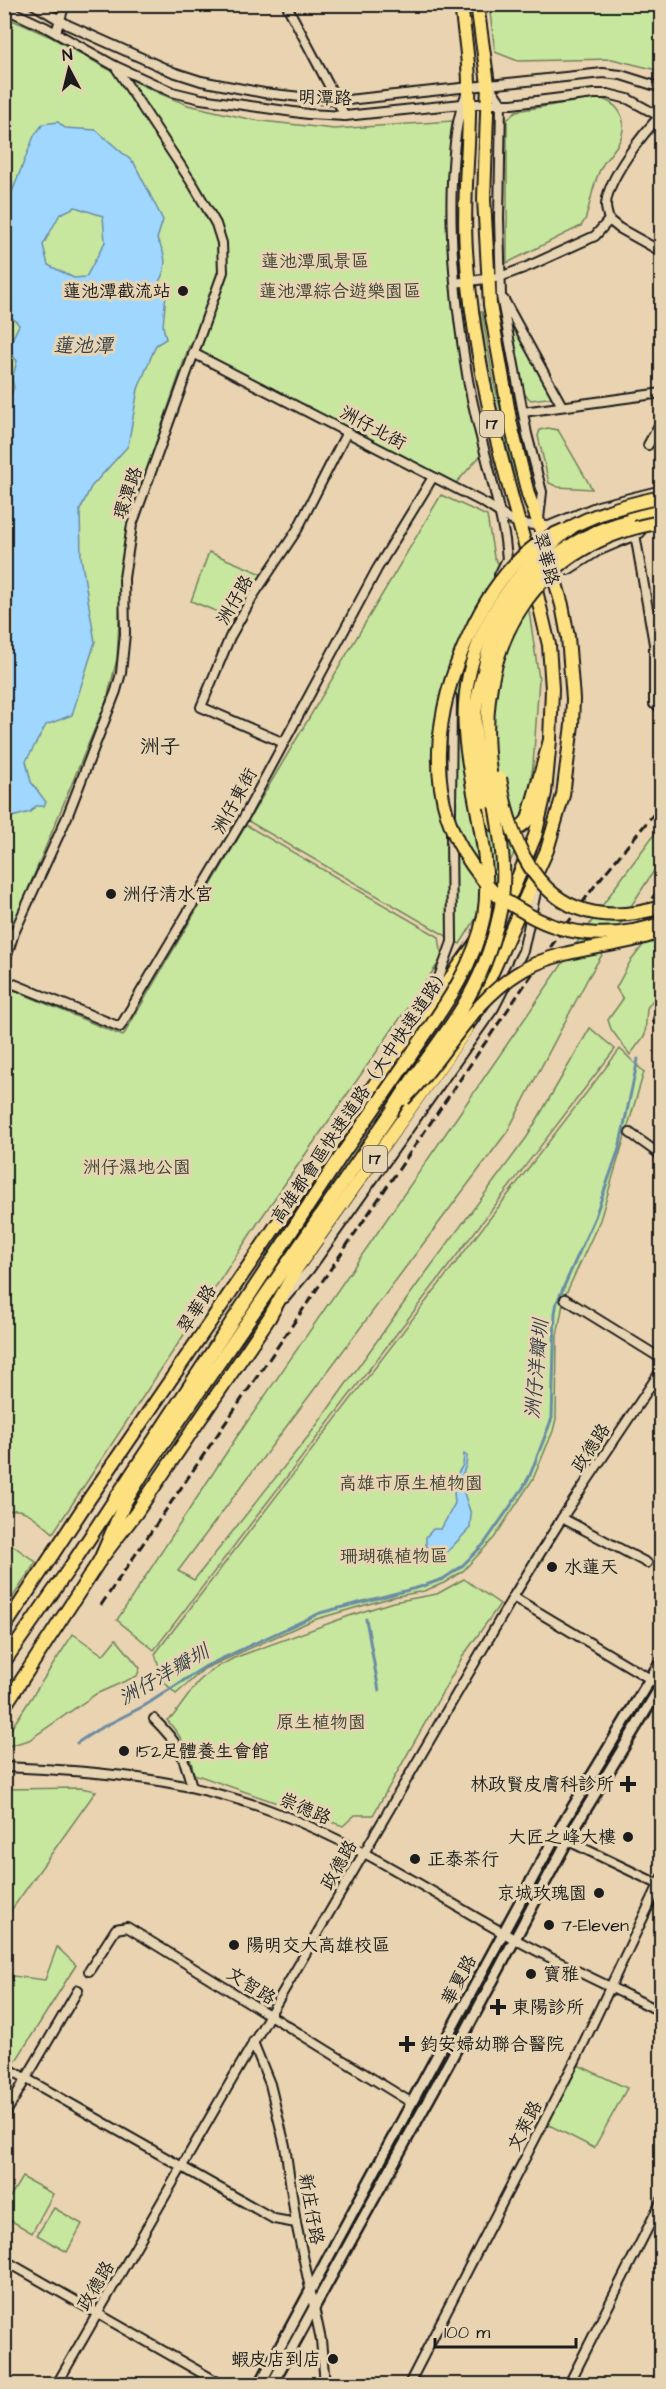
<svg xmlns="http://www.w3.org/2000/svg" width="666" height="2389" font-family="'Architects Daughter','LXGW WenKai TC',sans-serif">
	<rect width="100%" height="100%" fill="#ead3b0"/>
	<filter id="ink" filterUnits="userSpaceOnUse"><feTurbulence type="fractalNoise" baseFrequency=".0167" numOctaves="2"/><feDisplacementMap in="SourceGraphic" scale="12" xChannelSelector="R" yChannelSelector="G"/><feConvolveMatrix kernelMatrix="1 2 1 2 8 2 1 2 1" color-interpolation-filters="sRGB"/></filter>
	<g filter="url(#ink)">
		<!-- green -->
		<g fill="#c7e69e" stroke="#72815d" stroke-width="1.5">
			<polygon points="489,5 661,5 661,71 612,59 518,61 495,52"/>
			<path d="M5,17L51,37L106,68L161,94L188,105L253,120L334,129L452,121C450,152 446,183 447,213C449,296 462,373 482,454L456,483L189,346L133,510L122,566L117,659L107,699L5,945Z"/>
			<path d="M598,98C617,102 627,116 622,135C619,147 607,156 602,166C593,181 591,203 585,220L581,226L507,263V120L516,111Z"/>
			<polygon points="480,312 482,312 493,379 521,491 518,492 490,379"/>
			<polygon points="509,318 555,397 531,400 523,393"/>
			<polygon points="548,428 558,430 592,489 558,487 549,483 538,436 540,430"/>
			<polygon points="441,495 487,516 494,557 529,611 539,679 533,766 521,837 507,869 460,944 248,821"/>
			<polygon points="209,552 262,574 235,619 191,601"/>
			<path d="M246,825L439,937L442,958L259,1221L53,1533C40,1522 22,1502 5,1513L4,1046L6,987L123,1036Z"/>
			<polygon points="661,825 661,860 633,903 588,978 507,1132 178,1571 194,1580 311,1433 419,1282 527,1137 590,1028 615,1049 154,1650 117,1620 236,1438 616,886"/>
			<polygon points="661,922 661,989 647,1008 645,1035 630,1055 611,1029 608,1020 623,999 616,988 630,962"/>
			<polygon points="620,1049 644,1072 600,1220 564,1298 557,1336 556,1419 553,1431 533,1479 494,1538 463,1571 444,1583 424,1591 393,1597 313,1620 204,1669 176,1694 164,1682 155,1654"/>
			<polygon points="5,1540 36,1562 5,1609"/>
			<path d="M464,1579L500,1604L463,1656L373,1815H355L343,1826L194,1774C189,1749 183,1739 167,1720L174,1715L198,1682L210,1671L234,1658L349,1616L393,1602L437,1594Z"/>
			<polygon points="73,1634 103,1655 116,1639 140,1668 137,1676 96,1694 29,1740 5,1747 5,1738"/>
			<polygon points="81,1788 96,1791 5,1919 5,1789"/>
			<polygon points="57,1947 76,1965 12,2067 5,2062 5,1975 45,1980"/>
			<polygon points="576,2064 627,2088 594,2148 545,2123"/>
			<polygon points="22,2177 53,2194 32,2233 5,2217 5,2201 7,2202"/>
			<polygon points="54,2208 82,2224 67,2252 37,2235"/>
		</g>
		<!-- water -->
		<g fill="#9fd7ff" stroke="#6b8ca4" stroke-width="1.5" fill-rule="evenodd">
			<path d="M58,122L65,128L96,130L134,163L163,220L157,239C166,254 168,266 159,282L166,294L163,326L166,339L156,345L138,389L128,446L91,487L80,510L81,557L95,642L72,715L46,725L26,761L31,782L46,802L44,806H36L30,812L5,819L4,407L14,388L12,379L17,361L11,354L9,346L19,325L15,320L5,317V210L34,136L43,124ZM75,207L103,216L105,242L86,277L74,278L48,265L43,245L60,214Z"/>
			<polygon points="464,1454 467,1456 466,1465 460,1481 471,1514 470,1528 448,1551 436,1555 426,1546 426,1537 433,1529 441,1529 455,1503 453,1481 463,1465"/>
		</g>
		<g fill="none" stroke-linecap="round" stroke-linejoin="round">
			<!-- stream -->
			<g stroke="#6b8ca4" stroke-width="3">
				<polyline points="366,1619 379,1691"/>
				<polyline points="77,1743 97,1730 144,1706 206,1666 320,1613 420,1587 443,1579 461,1567 484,1544 523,1488 530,1475 552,1418 555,1313 557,1302 595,1217 619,1149 638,1059"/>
			</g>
			<defs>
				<g id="minor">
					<polyline points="33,4 68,25 173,72 201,81 264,93 338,101 603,73 621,75 662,88"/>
					<polyline points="286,4 345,116"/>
					<polyline points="4,8 47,28 115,66 172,92 201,99 308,114 345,116 462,104 512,104 594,94 608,94 628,99 659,116"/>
					<polyline points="56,32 65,4"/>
					<polyline points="488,84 501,103 499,218 501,296 527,434 542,492 539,519"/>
					<path d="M467,92C455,121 454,151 452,181C449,248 457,315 468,380C478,434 496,486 505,540L507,559L499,575"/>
					<path d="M609,220C608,216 606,210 606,206C606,180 644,132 662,114"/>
					<polyline points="609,220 619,228 662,252"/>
					<polyline points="455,283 500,277 529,266 595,236 609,220"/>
					<polyline points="504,300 562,406"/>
					<path d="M193,353L486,504C496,510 509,521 519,523C526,525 561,527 566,526"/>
					<polyline points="523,412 662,393"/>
					<polyline points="648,445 662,420"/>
					<polyline points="551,525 598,506 662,490"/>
					<polyline points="635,534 654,644 654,704 662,708"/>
					<polyline points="560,569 568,570 598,551 640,533"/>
					<polyline points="651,617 662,616"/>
					<polyline points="284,743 201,707 230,637 253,596 297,530 347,432"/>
					<polyline points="451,814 452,697"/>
					<polyline points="4,965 14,933 67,817 116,691 121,673 125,634 124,578 132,525 223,272 222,243 216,224 194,186 115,66"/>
					<polyline points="4,980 120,1027 243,819 377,569 433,477"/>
					<polyline points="432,996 452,942 451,832"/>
					<polyline points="630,1133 662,1156"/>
					<polyline points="285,1298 309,1270 494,1008 523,951 539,879"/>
					<polyline points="565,1299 662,1359"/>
					<polyline points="562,1518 647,1563"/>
					<polyline points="513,1597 662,1686"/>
					<path d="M154,1719C179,1744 183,1753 192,1787"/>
					<path d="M4,1767C97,1771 184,1778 272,1811C347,1839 414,1881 484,1922C541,1955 602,1983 662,2012"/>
					<polyline points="556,1835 662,1886"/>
					<polyline points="89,1971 116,1929 127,1927 412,2103"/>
					<polyline points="253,2042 270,2084 285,2146 296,2223 321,2340 325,2384"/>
					<polyline points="4,2066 274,2219 296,2223"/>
					<polyline points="4,2116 78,1990"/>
					<polyline points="4,2260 221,2384"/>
					<polyline points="57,2384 223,2095 513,1597 562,1518 662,1369"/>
					<polyline points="409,2384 576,2059 662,1878"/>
					<polyline points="569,2384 662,2200"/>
				</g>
				<g id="tertiary">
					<polyline points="659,1020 662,1011"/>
					<polyline points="260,2384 556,1835 662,1659"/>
					<polyline points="272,2384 452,2057 572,1832 662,1684"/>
				</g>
				<g id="primary">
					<path d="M461,4C464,32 469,59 469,86C471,141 462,195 466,250C473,360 500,458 530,562"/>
					<polyline points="477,4 488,84 484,199 490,305 511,425 528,494 539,524 562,605 568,637 573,699 572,725 563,795 547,850 477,1006"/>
					<polyline points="4,1628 89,1499 332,1144 512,892 535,836 545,793 550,740 552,689 549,645 534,582"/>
					<polyline points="4,1707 100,1560 136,1513 269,1318 297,1268 466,1030"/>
				</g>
				<g id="trunk">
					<polyline points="555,544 603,523 662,509"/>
					<path d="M485,802C487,808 488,815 491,821C499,834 521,831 528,819L550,740"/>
					<polyline points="100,1560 125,1502 145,1470 391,1113"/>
					<polyline points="4,1662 71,1566 343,1153"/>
				</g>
			</defs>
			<!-- minor casing -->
			<use href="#minor" stroke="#1c1c1c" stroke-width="12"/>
			<!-- tertiary casing -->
			<use href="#tertiary" stroke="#1c1c1c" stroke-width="14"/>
			<!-- primary casing -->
			<use href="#primary" stroke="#1c1c1c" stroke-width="16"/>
			<!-- trunk casing -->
			<use href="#trunk" stroke="#1c1c1c" stroke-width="16"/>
			<!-- minor -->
			<use href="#minor" stroke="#e7d4b2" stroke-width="8"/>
			<!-- tertiary -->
			<use href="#tertiary" stroke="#e7d4b2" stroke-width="9"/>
			<!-- primary -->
			<use href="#primary" stroke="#fde080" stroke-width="12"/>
			<!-- trunk -->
			<use href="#trunk" stroke="#fde080" stroke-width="12"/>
			<!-- rail -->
			<g stroke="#1c1c1c" stroke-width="3" stroke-dasharray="9 4.5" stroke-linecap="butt">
				<polyline points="639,931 662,900"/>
				<polyline points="629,932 662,884"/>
				<polyline points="101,1605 552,945 596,884 662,804"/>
			</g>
			<defs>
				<g id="trunk-bridge">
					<path d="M564,530C518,548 489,591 469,635C435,708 422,795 472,865C479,875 488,888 498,896C508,903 519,909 529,915C570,938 619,939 662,923"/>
					<path d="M500,778C515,870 557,938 662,907"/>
					<path d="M485,802C480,773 474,745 475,716C476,701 480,686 484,671C486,661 488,650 492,640C515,581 567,536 628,521"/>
					<path d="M404,1099C446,1057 471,999 525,969C566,946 618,949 662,931"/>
					<path d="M391,1113C412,1076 440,1044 462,1008C480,979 492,948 499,916C512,861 492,807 488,753C479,635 541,541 662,522"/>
					<path d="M343,1153C367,1119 390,1086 413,1052C442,1010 474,967 484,916C494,854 469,793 465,732C460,658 494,596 547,548C556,541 565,531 575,525C602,511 632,503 662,497"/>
				</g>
			</defs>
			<!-- trunk-bridge casing -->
			<use href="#trunk-bridge" stroke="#1c1c1c" stroke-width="16" stroke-linecap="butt"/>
			<!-- trunk-bridge -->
			<use href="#trunk-bridge" stroke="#fde080" stroke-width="12"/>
		</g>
	</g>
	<!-- markers -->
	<g fill="#1c1c1c" stroke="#e7d4b2" stroke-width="2">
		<circle cx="183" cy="291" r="6"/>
		<circle cx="111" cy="894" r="6"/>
		<circle cx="552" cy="1567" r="6"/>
		<circle cx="124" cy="1751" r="6"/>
		<path d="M625 1775h6v6h6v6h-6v6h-6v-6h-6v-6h6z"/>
		<circle cx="628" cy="1837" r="6"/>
		<circle cx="415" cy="1859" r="6"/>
		<circle cx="599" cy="1893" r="6"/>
		<circle cx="549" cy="1925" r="6"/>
		<circle cx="234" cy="1945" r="6"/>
		<circle cx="531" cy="1974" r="6"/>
		<path d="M495 1998h6v6h6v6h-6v6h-6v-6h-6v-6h6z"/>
		<path d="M404 2035h6v6h6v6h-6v6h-6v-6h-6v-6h6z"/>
		<circle cx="333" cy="2359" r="6"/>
	</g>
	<g text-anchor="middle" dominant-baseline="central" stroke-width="6" stroke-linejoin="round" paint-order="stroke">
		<!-- shield labels -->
		<g fill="#e7d4b2" stroke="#595349" stroke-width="1.5">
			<rect x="480" y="411" width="24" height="26" rx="4.5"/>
			<rect x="363" y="1146" width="24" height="26" rx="4.5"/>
		</g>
		<g font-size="16" font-weight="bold" fill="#1c1c1c">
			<text x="492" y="424">17</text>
			<text x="375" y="1159">17</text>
		</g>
		<!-- street labels -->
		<g font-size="18" fill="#1c1c1c" stroke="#e7d4b2">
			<text transform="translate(325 98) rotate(2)">明潭路</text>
			<text transform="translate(373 428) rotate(28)">洲仔北街</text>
			<text transform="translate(128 493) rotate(-71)">環潭路</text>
			<text transform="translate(546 559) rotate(75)">翠華路</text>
			<text transform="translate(235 600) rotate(-60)">洲仔路</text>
			<text transform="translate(235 801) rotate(-61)">洲仔東街</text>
			<text transform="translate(361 1095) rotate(-56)">高雄都會區快速道路（大中快速道路）</text>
			<text transform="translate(197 1309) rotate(-56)">翠華路</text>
			<text transform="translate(591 1448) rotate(-56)">政德路</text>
			<text transform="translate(305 1809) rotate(23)">崇德路</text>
			<text transform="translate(339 1865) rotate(-60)">政德路</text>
			<text transform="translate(459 1980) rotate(-62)">華夏路</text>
			<text transform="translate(251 1986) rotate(32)">文智路</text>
			<text transform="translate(525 2126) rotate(-63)">文萊路</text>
			<text transform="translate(311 2209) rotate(80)">新庄仔路</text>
			<text transform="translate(96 2286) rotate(-59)">政德路</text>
		</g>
		<!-- park labels -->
		<g font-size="18" fill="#3e4436" stroke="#e7d4b2">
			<text x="315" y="261">蓮池潭風景區</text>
			<text x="340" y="291">蓮池潭綜合遊樂園區</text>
			<text x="137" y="1167">洲仔濕地公園</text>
			<text x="411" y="1483">高雄市原生植物園</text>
			<text x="394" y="1556">珊瑚礁植物區</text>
			<text x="321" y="1722">原生植物園</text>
		</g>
		<!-- poi labels -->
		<g font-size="18" fill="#1c1c1c" stroke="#e7d4b2" text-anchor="start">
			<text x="171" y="291" text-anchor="end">蓮池潭截流站</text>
			<text x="123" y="894">洲仔清水宮</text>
			<text x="564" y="1567">水蓮天</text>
			<text x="136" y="1751">152足體養生會館</text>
			<text x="614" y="1784" text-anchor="end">林政賢皮膚科診所</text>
			<text x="616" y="1837" text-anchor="end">大匠之峰大樓</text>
			<text x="427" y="1859">正泰茶行</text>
			<text x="587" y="1893" text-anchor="end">京城玫瑰園</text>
			<text x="561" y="1925">7-Eleven</text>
			<text x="246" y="1945">陽明交大高雄校區</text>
			<text x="543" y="1974">寶雅</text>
			<text x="512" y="2007">東陽診所</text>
			<text x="420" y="2044">鈞安婦幼聯合醫院</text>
			<text x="321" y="2359" text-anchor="end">蝦皮店到店</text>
		</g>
		<!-- water labels -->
		<g font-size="20" font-style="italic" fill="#364149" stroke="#e7d4b2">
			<text x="83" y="346">蓮池潭</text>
			<text transform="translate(537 1369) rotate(-85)">洲仔洋瓣圳</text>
			<text transform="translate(164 1675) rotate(-30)">洲仔洋瓣圳</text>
		</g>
		<!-- neighbourhood labels -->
		<g font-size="20" fill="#1c1c1c" stroke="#e7d4b2">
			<text x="160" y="747">洲子</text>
		</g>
	</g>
	<!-- margin -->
	<rect width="666" height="2389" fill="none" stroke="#e7d4b2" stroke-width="24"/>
	<rect x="12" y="12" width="642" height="2365" fill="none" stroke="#1c1c1c" stroke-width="2" filter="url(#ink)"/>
	<!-- north arrow -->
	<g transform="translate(69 69) rotate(353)" stroke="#e7d4b2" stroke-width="4.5" paint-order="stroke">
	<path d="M0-4.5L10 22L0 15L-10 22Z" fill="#1c1c1c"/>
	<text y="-9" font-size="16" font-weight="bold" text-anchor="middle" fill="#1c1c1c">N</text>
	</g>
	<!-- scale -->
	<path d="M435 2338v9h141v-9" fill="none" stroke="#1c1c1c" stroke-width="3"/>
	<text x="444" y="2338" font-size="18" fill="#1c1c1c" stroke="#e7d4b2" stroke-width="4.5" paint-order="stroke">100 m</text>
</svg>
